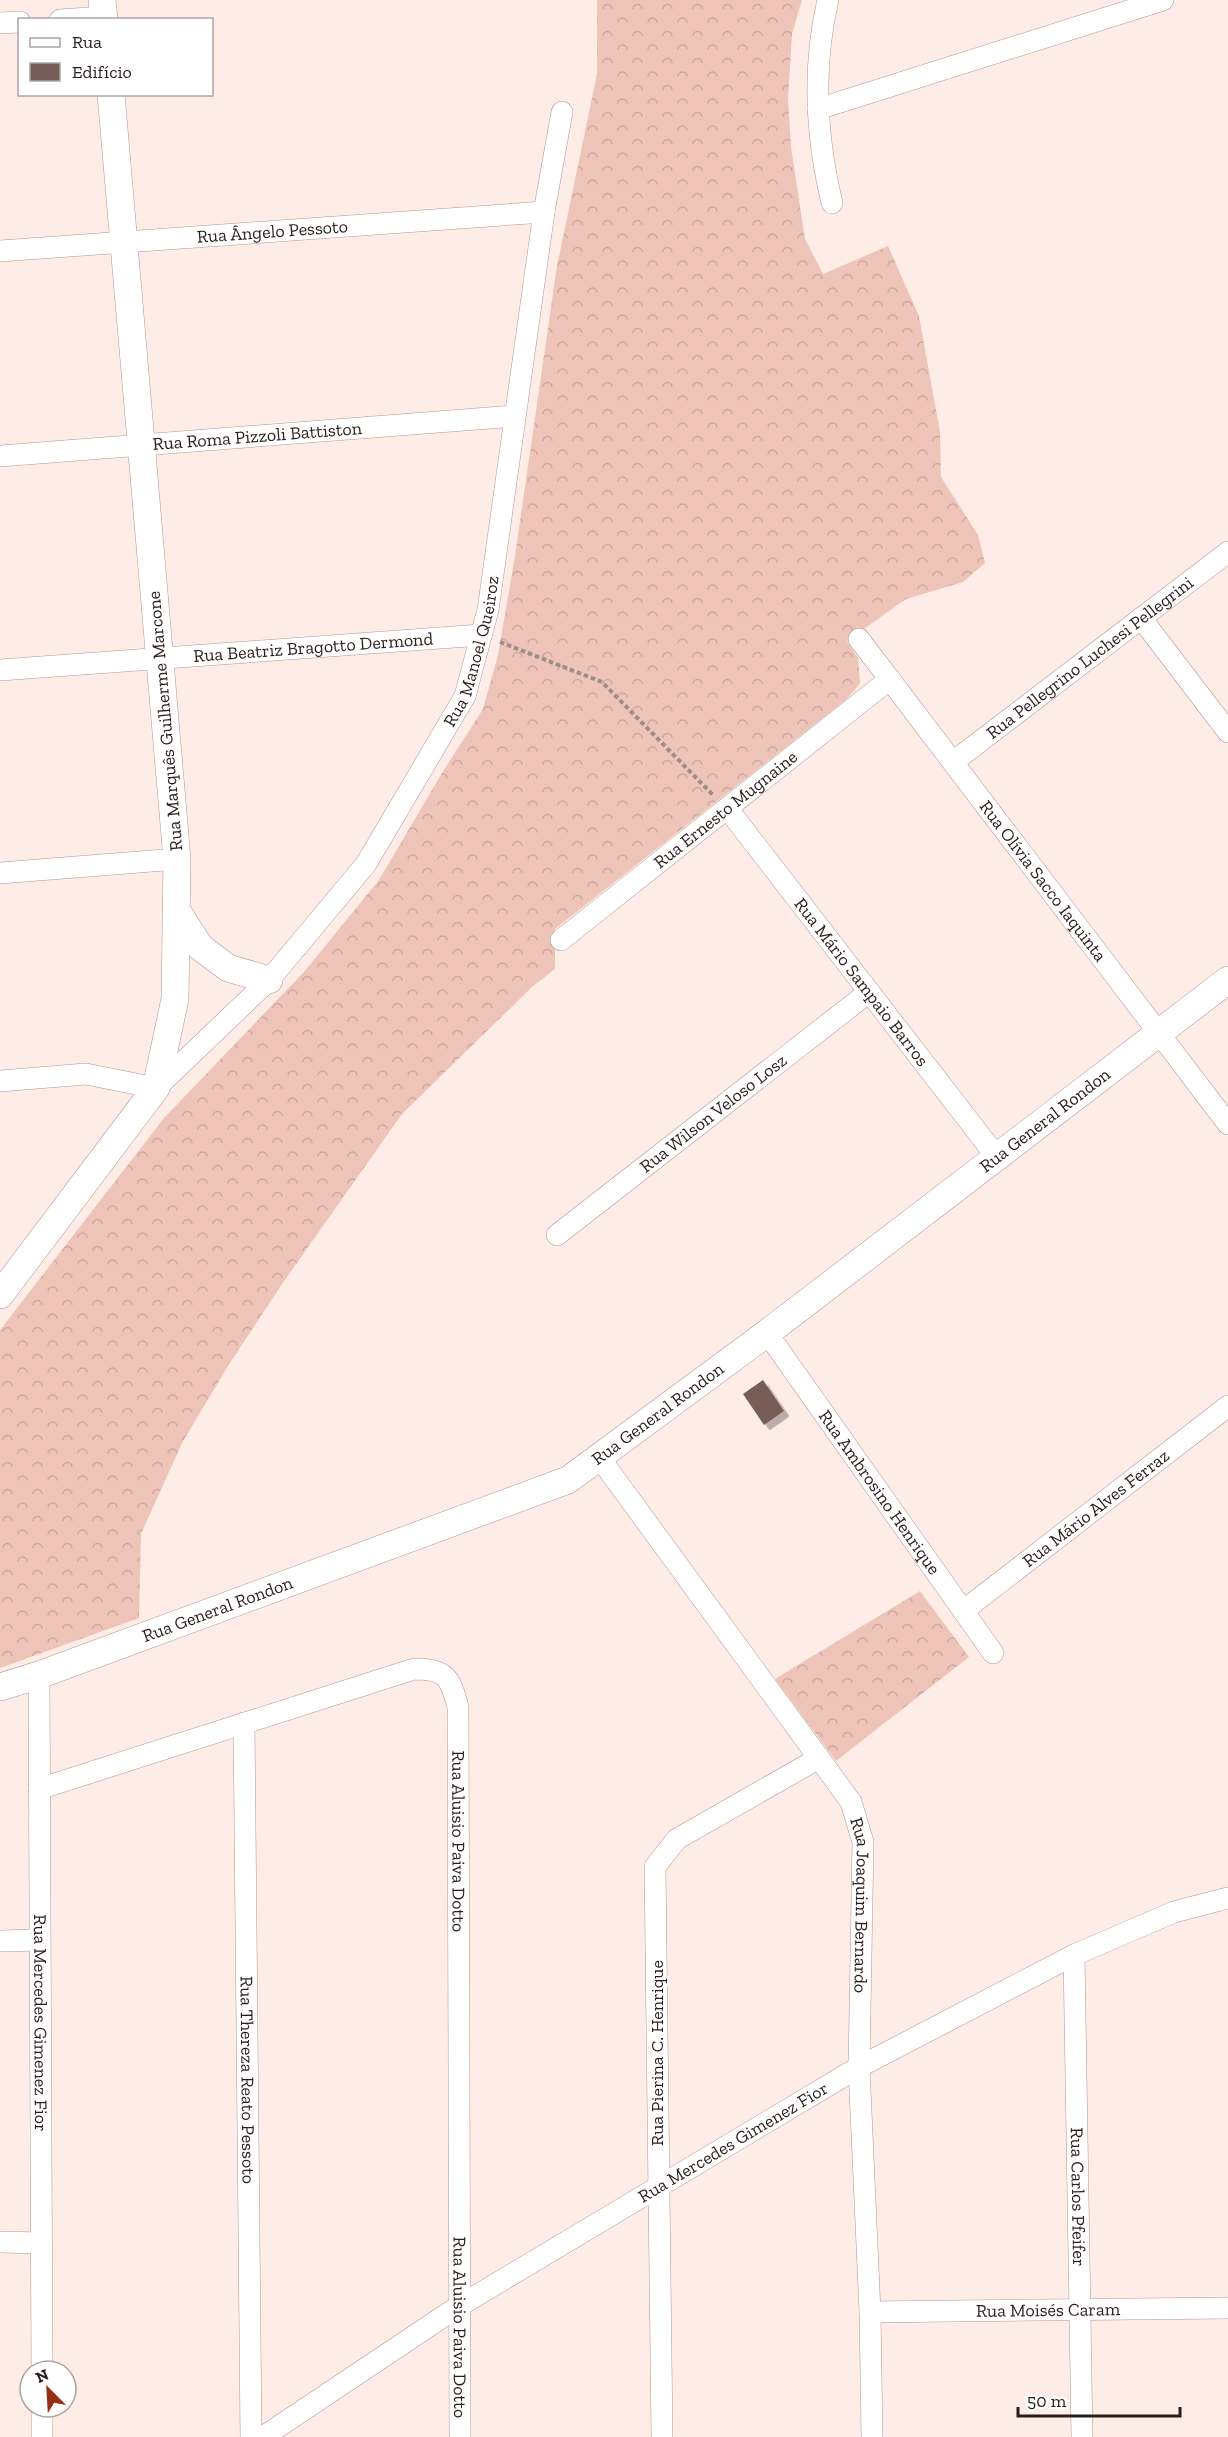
<svg xmlns="http://www.w3.org/2000/svg" width="1228" height="2437" font-family="'Zilla Slab',serif">
	<defs>
		<pattern id="forest-crowns" width="20" height="18" patternUnits="userSpaceOnUse" patternTransform="scale(1.5)"><rect width="20" height="18" fill="#eec4b9"/><path d="M2 6a3 3 0 1 1 6 0M12 15a3 3 0 1 1 6 0" fill="none" stroke="#cca89e"/></pattern>
		<filter id="shadow"><feDropShadow dx="5.5" dy="5.5" stdDeviation="0" flood-color="#0004"/></filter>
	</defs>
	<rect width="100%" height="100%" fill="#feece7"/>
	<!-- forest -->
	<g fill="url(#forest-crowns)">
		<polygon points="597,0 802,0 792,34 788,99 791,147 805,239 823,274 888,246 919,316 940,432 941,477 978,535 985,563 963,582 906,599 847,641 858,658 860,683 848,698 555,929 555,969 533,986 402,1114 282,1284 228,1366 182,1443 141,1534 139,1618 0,1668 0,1330 164,1118 304,972 379,880 442,773 483,709 498,655 515,556 557,266 597,74"/>
		<polygon points="920,1591 969,1657 836,1761 775,1679"/>
	</g>
	<!-- building -->
	<polygon fill="#775d57" filter="url(#shadow)" points="763,1380 784,1411 764,1425 743,1394"/>
	<g fill="none" stroke-linecap="round" stroke-linejoin="round">
		<defs>
			<g id="minor">
				<path d="M828,0C812,68 816,136 832,203"/>
				<polyline points="60,20 104,17"/>
				<polyline points="0,23 20,22"/>
				<polyline points="818,109 1163,0"/>
				<path id="s1" d="M0,251L544,212"/>
				<path id="s2" d="M0,456L515,416"/>
				<polyline points="1141,618 1228,732"/>
				<path id="s3" d="M859,639L1228,1124"/>
				<path id="s4" d="M0,670L481,635"/>
				<path id="s5" d="M953,762L1228,552"/>
				<path id="s6" d="M727,808L996,1156"/>
				<polyline points="0,873 177,859"/>
				<path id="s7" d="M561,940L890,679"/>
				<path id="s8" d="M0,1081L86,1074L156,1088L269,980L366,864L465,696L488,610L544,212L562,112"/>
				<path id="s9" d="M557,1235L869,992"/>
				<path id="s10" d="M767,1333L993,1653"/>
				<path id="s11" d="M599,1457L851,1802L863,1842L859,2067L870,2312L872,2437"/>
				<path id="s12" d="M963,1611L1228,1406"/>
				<path id="s13" d="M39,1675L42,2371"/>
				<path id="s14" d="M244,1723L251,2437"/>
				<path id="s15" d="M39,1789L414,1669C446,1669 450,1677 458,1707L460,2437"/>
				<polyline points="0,1941 39,1940"/>
				<path id="s16" d="M1074,1955L1082,2437"/>
				<polyline points="0,2242 41,2243"/>
				<path id="s17" d="M870,2312L1228,2308"/>
				<polyline points="42,2407 42,2437"/>
				<path id="s18" d="M263,2437L459,2306L859,2067L1074,1955L1174,1912L1228,1898"/>
				<polyline points="662,2437 655,1867 677,1839 819,1758"/>
			</g>
			<g id="tertiary">
				<polyline points="102,0 104,20"/>
				<polyline points="177,911 200,947 228,968 269,980"/>
				<polyline points="0,1295 156,1088 175,999 177,859 111,94"/>
				<path id="s19" d="M0,1687L39,1675L568,1480L767,1333L1228,980"/>
			</g>
		</defs>
		<!-- minor casing -->
		<use href="#minor" stroke="#b39790" stroke-width="22"/>
		<!-- tertiary casing -->
		<use href="#tertiary" stroke="#b39790" stroke-width="28"/>
		<!-- path -->
		<polyline stroke="#9c8d89" stroke-width="4" stroke-dasharray="4.5 3" stroke-linecap="butt" points="500,642 602,682 713,795"/>
		<!-- minor -->
		<use href="#minor" stroke="#fff" stroke-width="21"/>
		<!-- tertiary -->
		<use href="#tertiary" stroke="#fff" stroke-width="27"/>
	</g>
	<g text-anchor="middle" dominant-baseline="central" stroke-width="6" stroke-linejoin="round" paint-order="stroke">
		<!-- street labels -->
		<g font-size="18" fill="#281d1b" stroke="#fff">
			<text stroke="none"><textPath href="#s1" startOffset="273">Rua Ângelo Pessoto</textPath></text>
			<text stroke="none"><textPath href="#s2" startOffset="258">Rua Roma Pizzoli Battiston</textPath></text>
			<text stroke="none"><textPath href="#s4" startOffset="314">Rua Beatriz Bragotto Dermond</textPath></text>
			<text stroke="none"><textPath href="#s8" startOffset="705">Rua Manoel Queiroz</textPath></text>
			<text stroke="none"><textPath href="#s5" startOffset="172">Rua Pellegrino Luchesi Pellegrini</textPath></text>
			<text transform="translate(165 721) rotate(-95)">Rua Marquês Guilherme Marcone</text>
			<text stroke="none"><textPath href="#s7" startOffset="210">Rua Ernesto Mugnaine</textPath></text>
			<text stroke="none"><textPath href="#s3" startOffset="304">Rua Olívia Sacco Iaquinta</textPath></text>
			<text stroke="none"><textPath href="#s6" startOffset="220">Rua Mário Sampaio Barros</textPath></text>
			<text stroke="none"><textPath href="#s9" startOffset="198">Rua Wilson Veloso Losz</textPath></text>
			<text stroke="none"><textPath href="#s19" startOffset="1202">Rua General Rondon</textPath></text>
			<text stroke="none"><textPath href="#s19" startOffset="716">Rua General Rondon</textPath></text>
			<text stroke="none"><textPath href="#s10" startOffset="195">Rua Ambrosino Henrique</textPath></text>
			<text stroke="none"><textPath href="#s12" startOffset="168">Rua Mário Alves Ferraz</textPath></text>
			<text stroke="none"><textPath href="#s19" startOffset="231">Rua General Rondon</textPath></text>
			<text stroke="none"><textPath href="#s15" startOffset="594">Rua Aluisio Paiva Dotto</textPath></text>
			<text stroke="none"><textPath href="#s11" startOffset="532">Rua Joaquim Bernardo</textPath></text>
			<text stroke="none"><textPath href="#s13" startOffset="348">Rua Mercedes Gimenez Fior</textPath></text>
			<text transform="translate(657 2053) rotate(-90)">Rua Pierina C. Henrique</text>
			<text stroke="none"><textPath href="#s14" startOffset="357">Rua Thereza Reato Pessoto</textPath></text>
			<text stroke="none"><textPath href="#s18" startOffset="555">Rua Mercedes Gimenez Fior</textPath></text>
			<text stroke="none"><textPath href="#s16" startOffset="242">Rua Carlos Pfeifer</textPath></text>
			<text stroke="none"><textPath href="#s17" startOffset="178">Rua Moisés Caram</textPath></text>
			<text stroke="none"><textPath href="#s15" startOffset="1080">Rua Aluisio Paiva Dotto</textPath></text>
		</g>
	</g>
	<!-- legend -->
	<rect x="18" y="18" width="195" height="78" fill="#ffffff" stroke="#a9a5a4" stroke-width="1.5"/>
	<rect x="30" y="38" width="30" height="9" fill="#ffffff" stroke="#a9a5a4" stroke-width="1.5"/>
	<text x="72" y="48" font-size="18" fill="#281d1b">Rua</text>
	<rect x="30" y="63" width="30" height="18" fill="#775d57" stroke="#a9a5a4" stroke-width="1.5"/>
	<text x="72" y="78" font-size="18" fill="#281d1b">Edifício</text>
	<!-- north arrow -->
	<g transform="translate(48 2389) rotate(336)"><circle r="28" fill="#ffffff" stroke="#a9a5a4" stroke-width="1.5"/>
	<path d="M0-4.5L10 22L0 15L-10 22Z" fill="#962e15"/>
	<text y="-9" font-size="16" font-weight="bold" text-anchor="middle" fill="#281d1b">N</text>
	</g>
	<!-- scale -->
	<path d="M1018 2407v9h162v-9" fill="none" stroke="#281d1b" stroke-width="3"/>
	<text x="1027" y="2407" font-size="18" fill="#281d1b" stroke="#ffffff" stroke-width="4.5" paint-order="stroke">50 m</text>
</svg>
